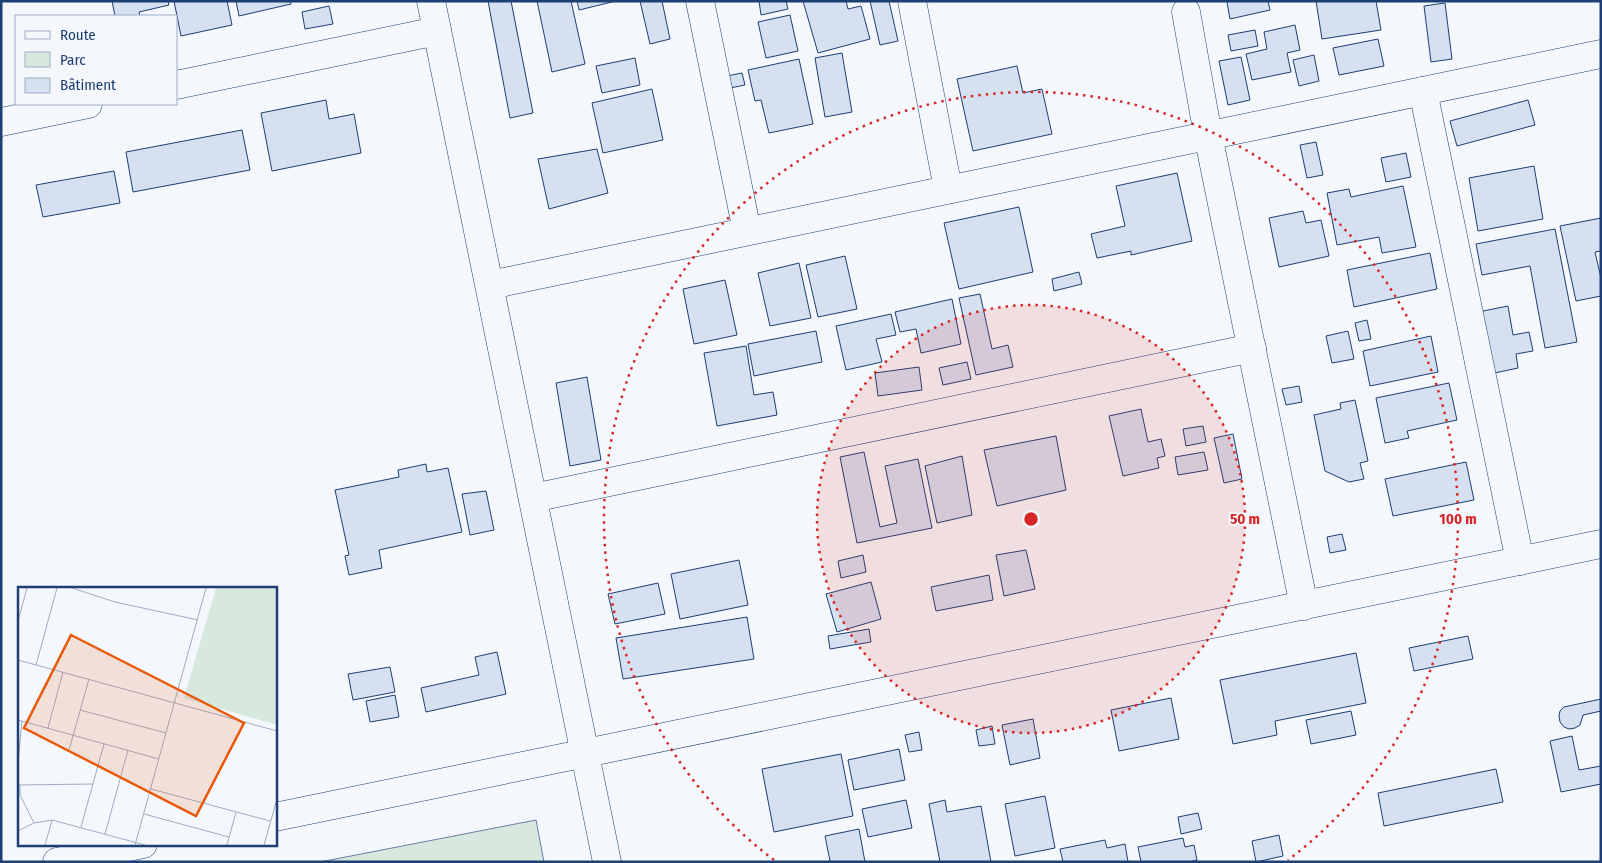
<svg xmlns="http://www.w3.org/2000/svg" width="1602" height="863" font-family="'Fira Sans Condensed',sans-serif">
	<rect width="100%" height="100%" fill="#f4f7fb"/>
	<!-- green -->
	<polygon fill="#d7e8df" stroke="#687fa3" points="536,820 544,862 320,862"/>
	<!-- building -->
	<g fill="#d5e0f0" stroke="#1d3f73">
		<polygon points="112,1 168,1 169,5 139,12 140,16 115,16"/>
		<polygon points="174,1 227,1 232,25 181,36"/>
		<polygon points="236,1 291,1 291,4 239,16"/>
		<polygon points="488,1 511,1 533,113 510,118"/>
		<polygon points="537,1 571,1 585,64 552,72"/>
		<polygon points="577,1 616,1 579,10"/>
		<polygon points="640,1 662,1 670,39 650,44"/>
		<polygon points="759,1 786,1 788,9 761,15"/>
		<polygon points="803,1 846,1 848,9 861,6 870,39 818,53"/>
		<polygon points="870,1 889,1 898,41 880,45"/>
		<polygon points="1230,1 1268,1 1270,10 1230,19 1227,2"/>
		<polygon points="1316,1 1376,1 1381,30 1322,39"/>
		<polygon points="1445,3 1452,59 1431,62 1424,6"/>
		<polygon points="329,6 333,24 305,29 302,12"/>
		<polygon points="790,15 798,51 766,58 758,22"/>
		<polygon points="1295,25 1300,50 1287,53 1291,72 1252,80 1246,54 1267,49 1264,32"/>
		<polygon points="1255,30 1258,46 1231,51 1228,35"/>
		<polygon points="1378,39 1384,66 1339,75 1333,48"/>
		<polygon points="842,53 852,112 825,117 815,58"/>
		<polygon points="1314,55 1319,81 1299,86 1293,60"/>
		<polygon points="1241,57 1250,100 1228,105 1219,61"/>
		<polygon points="635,58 640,85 602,93 596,66"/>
		<polygon points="799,59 813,124 769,133 761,100 755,101 748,70"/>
		<polygon points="1017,66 1023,93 1042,89 1052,134 973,151 957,79"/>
		<polygon points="742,73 745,85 725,89 722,77"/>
		<polygon points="652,89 663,140 603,153 592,103"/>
		<polygon points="326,100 329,119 354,114 361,153 272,171 261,113"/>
		<polygon points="1528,100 1535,125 1457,146 1450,121"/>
		<polygon points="242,130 250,170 133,192 126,152"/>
		<polygon points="1316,142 1323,175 1307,178 1300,145"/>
		<polygon points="597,149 608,193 549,209 538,159"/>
		<polygon points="1406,153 1411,177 1386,182 1381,158"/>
		<polygon points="1534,166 1543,219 1478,231 1469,178"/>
		<polygon points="114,171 120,203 43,217 36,185"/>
		<polygon points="1177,173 1192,241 1131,255 1131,251 1097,258 1091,234 1125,226 1116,186"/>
		<polygon points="1403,186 1416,247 1382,253 1379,237 1337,245 1327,193 1349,189 1351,197"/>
		<polygon points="1019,207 1033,272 959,289 944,223"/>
		<polygon points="1303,211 1306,223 1321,220 1329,256 1279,267 1269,218"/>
		<polygon points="1601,218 1601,251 1595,252 1601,278 1601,296 1576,301 1560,226"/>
		<polygon points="1555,229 1577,342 1545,348 1530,266 1482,275 1476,244"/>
		<polygon points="1430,253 1437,289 1354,307 1347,270"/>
		<polygon points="845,256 857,309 818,317 806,265"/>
		<polygon points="799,263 811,318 770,326 758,273"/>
		<polygon points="1079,272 1082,284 1054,291 1052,279"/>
		<polygon points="725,280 737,335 694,344 683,289"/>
		<polygon points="980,294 992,349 1008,345 1013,367 976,375 959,298"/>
		<polygon points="952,299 961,344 921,353 916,329 900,332 895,312"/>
		<polygon points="1508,306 1513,335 1529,332 1533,351 1516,354 1518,368 1490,374 1478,312"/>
		<polygon points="891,314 896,335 876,339 882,362 846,370 836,326"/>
		<polygon points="1367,320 1371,339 1359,341 1355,323"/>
		<polygon points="816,331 822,362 754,376 748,344"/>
		<polygon points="1348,331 1354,359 1332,363 1326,336"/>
		<polygon points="1431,336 1438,372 1370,386 1363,351"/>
		<polygon points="746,346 754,395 773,392 777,415 717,426 704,353"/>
		<polygon points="967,362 971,379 943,385 939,368"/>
		<polygon points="919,367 922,390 878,396 875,373"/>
		<polygon points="587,377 601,460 570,466 556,383"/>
		<polygon points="1449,383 1457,420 1407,431 1409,438 1385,443 1376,398"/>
		<polygon points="1299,386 1302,402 1286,405 1282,389"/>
		<polygon points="1355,400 1368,461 1360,463 1364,479 1349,482 1325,471 1314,415 1341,409 1340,403"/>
		<polygon points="1141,409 1148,442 1161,439 1165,456 1157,458 1159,468 1123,476 1109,416"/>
		<polygon points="1203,426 1206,442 1186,446 1183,429"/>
		<polygon points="1233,434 1242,479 1224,483 1214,438"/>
		<polygon points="1056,436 1066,490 997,506 984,450"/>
		<polygon points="864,452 880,527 897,523 885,466 918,459 932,528 857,543 840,457"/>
		<polygon points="1204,452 1208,470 1178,475 1175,457"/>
		<polygon points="962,456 972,515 937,523 925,466"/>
		<polygon points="1466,462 1474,500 1393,516 1385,479"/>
		<polygon points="426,464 427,472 448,468 462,532 379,550 382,568 349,575 345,556 349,555 335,490 399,477 398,470"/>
		<polygon points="486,491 494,530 470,535 462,494"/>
		<polygon points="1342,534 1346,550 1330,553 1327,537"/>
		<polygon points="1026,550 1035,589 1004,596 996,555"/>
		<polygon points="863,555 866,572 841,578 838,561"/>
		<polygon points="739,560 748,605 680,619 671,574"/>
		<polygon points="989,575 993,600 936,611 931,587"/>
		<polygon points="871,582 881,619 837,632 826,594"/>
		<polygon points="658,583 665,614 615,624 608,594"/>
		<polygon points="747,617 754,659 623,679 616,638"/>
		<polygon points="869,629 871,642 830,649 828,636"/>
		<polygon points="1468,636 1473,659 1414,671 1409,648"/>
		<polygon points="497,652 506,694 426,712 421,688 479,675 475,657"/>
		<polygon points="1356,653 1366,703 1275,721 1277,735 1233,744 1220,680"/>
		<polygon points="390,667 395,692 353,700 348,674"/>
		<polygon points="395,695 399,717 370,722 366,701"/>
		<polygon points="1171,698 1179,739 1119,751 1111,710"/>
		<polygon points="1601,699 1601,711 1583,715 1580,725 1575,728 1569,729 1564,727 1560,722 1559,716 1560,711 1564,707"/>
		<polygon points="1351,711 1356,735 1311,744 1306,720"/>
		<polygon points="1033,719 1040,758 1010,765 1002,725"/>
		<polygon points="992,726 995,744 979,746 976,730"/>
		<polygon points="919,732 922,750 909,752 905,735"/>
		<polygon points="1572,736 1579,770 1601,766 1601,784 1561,792 1550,741"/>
		<polygon points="899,749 905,780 854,790 848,760"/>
		<polygon points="841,754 853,816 774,832 762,769"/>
		<polygon points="1496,769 1503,802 1384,826 1378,793"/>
		<polygon points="1045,796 1055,848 1015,856 1005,804"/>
		<polygon points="906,800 912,828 868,837 862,809"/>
		<polygon points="945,800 947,812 981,806 991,862 940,862 929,804"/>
		<polygon points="1198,813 1202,829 1181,834 1178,817"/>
		<polygon points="859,829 865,862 825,862 830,861 825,836"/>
		<polygon points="1279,835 1283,856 1256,862 1252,841"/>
		<polygon points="1183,838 1185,847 1194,845 1197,860 1189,862 1141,862 1138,847"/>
		<polygon points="1105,840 1107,848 1125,844 1128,862 1063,862 1060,849"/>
	</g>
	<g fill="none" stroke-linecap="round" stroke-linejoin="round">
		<defs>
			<g id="minor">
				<polyline points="431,1 607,862"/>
				<polyline points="700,1 747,231"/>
				<polyline points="912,1 948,189"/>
				<polyline points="1186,12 1208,135 1304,606"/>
				<polyline points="176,85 437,31"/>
				<polyline points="1423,91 1520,561"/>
				<polyline points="1,122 88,104"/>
				<polyline points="490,285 1601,54"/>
				<polyline points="533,498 1252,348"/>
			</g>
			<g id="major">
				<polyline points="275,817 1601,544"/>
				<polyline points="57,862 143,844"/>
			</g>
		</defs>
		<!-- minor casing -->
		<use href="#minor" stroke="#1d3f73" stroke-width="29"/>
		<!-- major casing -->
		<use href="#major" stroke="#1d3f73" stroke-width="29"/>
		<!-- minor -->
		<use href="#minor" stroke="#f4f7fb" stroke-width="28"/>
		<!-- major -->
		<use href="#major" stroke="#f4f7fb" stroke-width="28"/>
	</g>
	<!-- distance rings -->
	<circle cx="1031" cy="519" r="214" fill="#d62828" fill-opacity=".12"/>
	<g fill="none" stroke="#d62828" stroke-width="2.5" stroke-dasharray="2.5 5">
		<circle cx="1031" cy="519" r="214"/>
		<path d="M774 860A427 427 0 1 1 1288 860"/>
	</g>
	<!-- overview -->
	<g transform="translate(18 587)">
		<rect width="259" height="259" fill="#f4f7fb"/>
		<path d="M198,1H259V138L166,111Z" fill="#d7e8df"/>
		<path fill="none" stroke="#9eadc5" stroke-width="1" d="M54,1L97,15L180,33M0,34L9,1M0,73L259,144M18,78L39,1M62,123L148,146M0,133L141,172M30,141L45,85M51,163L71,92M0,176L4,134M0,198L75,197M2,198V208L16,236M133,202L252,234M126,227L211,250M63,240L86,157M0,244L16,236L34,233L127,258M87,247L110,163M27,258L34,233M117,258L188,1M209,258L218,225M246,258L259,212"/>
		<path fill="#e8590c" fill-opacity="0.15" stroke="#e8590c" stroke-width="2.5" d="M53,48L226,136L178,229L6,141Z"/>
		<rect width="259" height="259" fill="none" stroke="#1d3f73" stroke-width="2.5"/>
	</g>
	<circle cx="1031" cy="519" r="8" fill="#d62828" stroke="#f4f7fb" stroke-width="2.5"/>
	<g font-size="15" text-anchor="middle" font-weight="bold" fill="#d62828" stroke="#f4f7fb" stroke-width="4" stroke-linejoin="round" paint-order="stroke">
		<text x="1245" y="524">50 m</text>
		<text x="1458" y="524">100 m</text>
	</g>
	<!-- border -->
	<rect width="1602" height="863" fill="none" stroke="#1d3f73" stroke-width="5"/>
	<!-- legend -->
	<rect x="15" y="15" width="162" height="90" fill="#f4f7fb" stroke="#9eadc5"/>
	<rect x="25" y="31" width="25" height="8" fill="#f4f7fb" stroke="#9eadc5"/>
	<text x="60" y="40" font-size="15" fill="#1d3f73">Route</text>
	<rect x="25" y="52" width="25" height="15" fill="#d7e8df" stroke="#9eadc5"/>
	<text x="60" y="65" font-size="15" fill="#1d3f73">Parc</text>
	<rect x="25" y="78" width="25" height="15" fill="#d5e0f0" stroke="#9eadc5"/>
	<text x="60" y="90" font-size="15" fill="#1d3f73">Bâtiment</text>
</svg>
